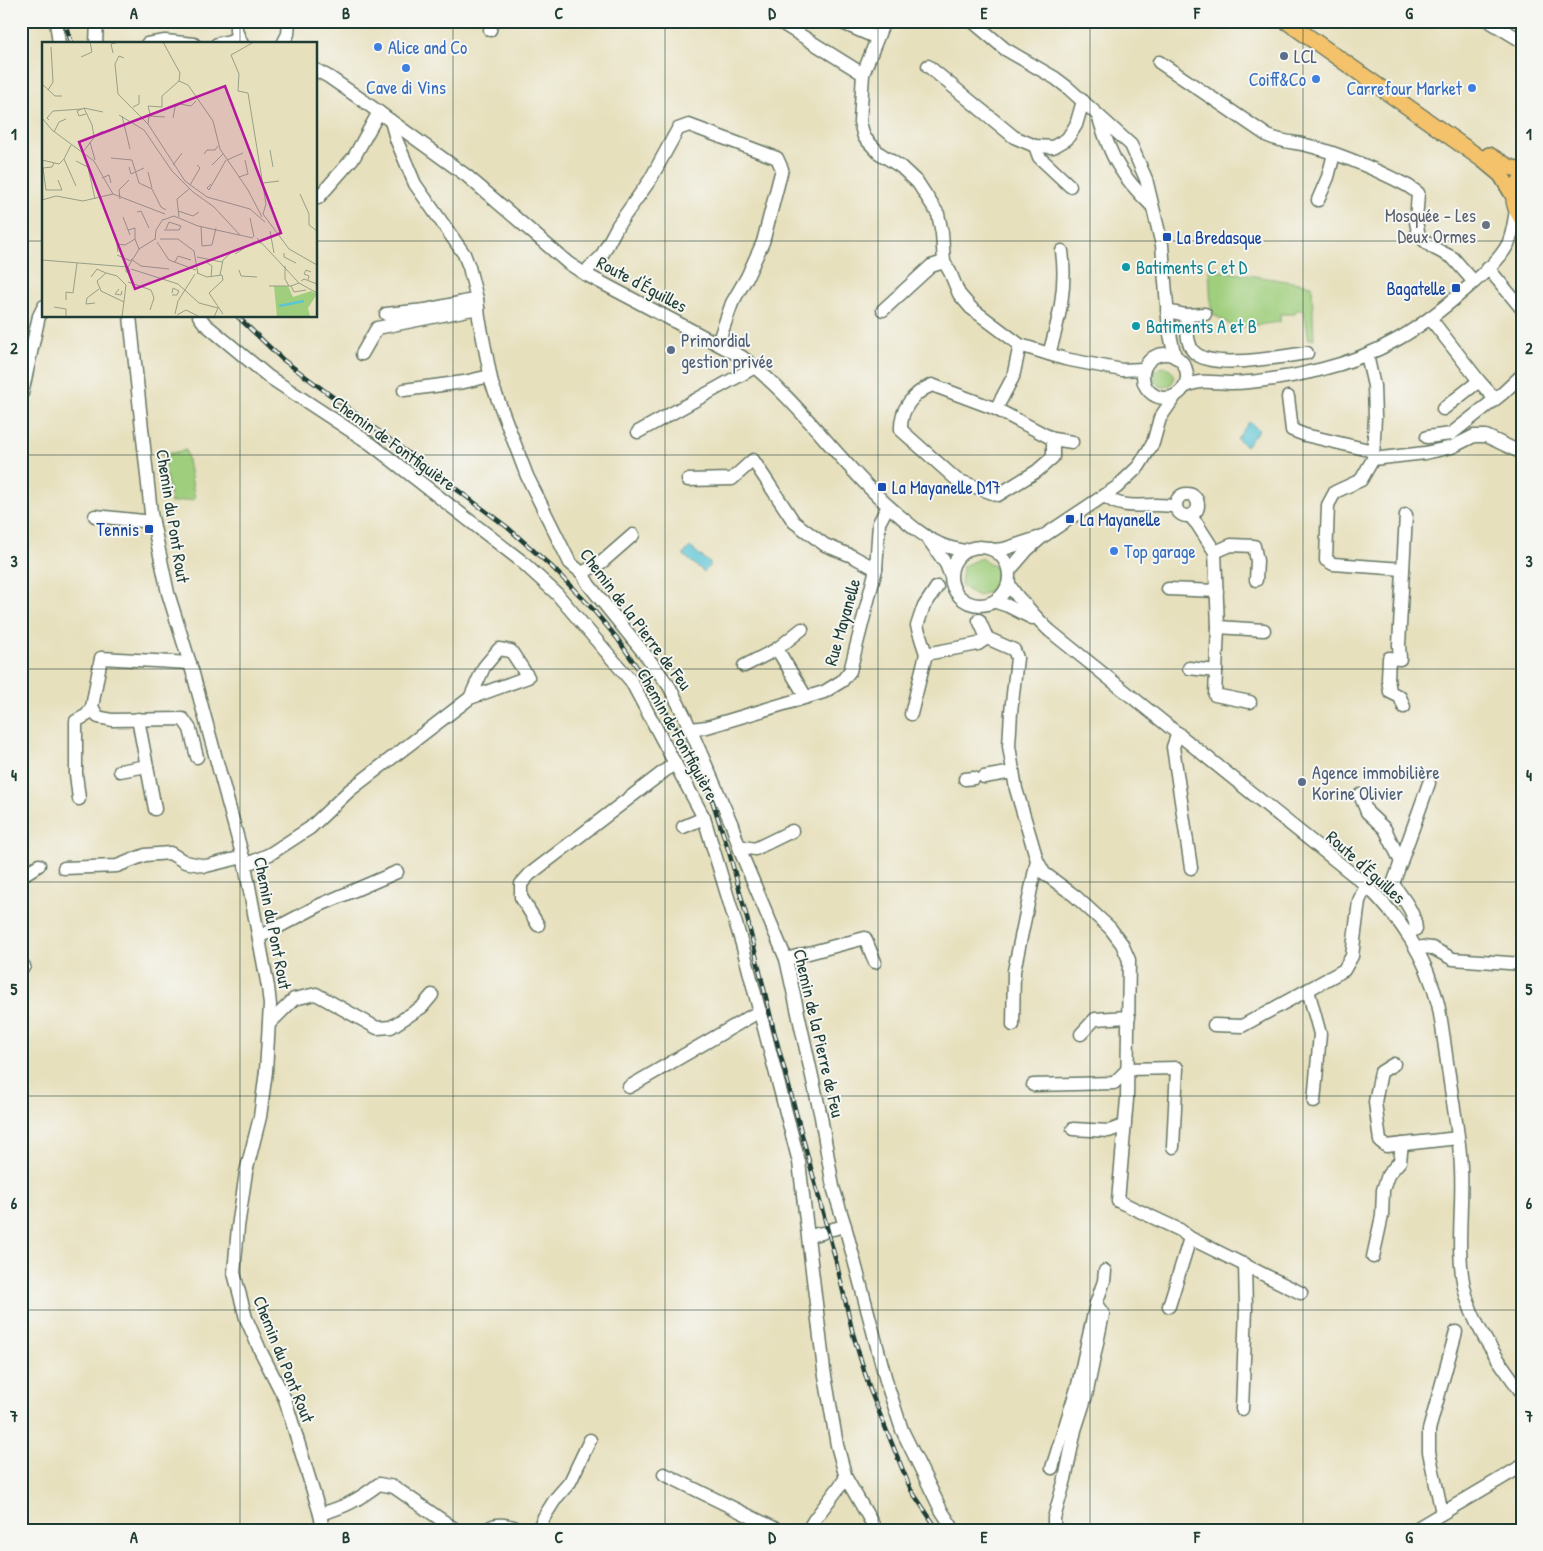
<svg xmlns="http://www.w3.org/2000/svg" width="1543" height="1551" font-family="'Patrick Hand',sans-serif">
	<rect width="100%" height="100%" fill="#f6f6f2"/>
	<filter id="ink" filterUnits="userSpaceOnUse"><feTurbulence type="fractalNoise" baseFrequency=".02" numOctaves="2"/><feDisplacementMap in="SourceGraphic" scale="10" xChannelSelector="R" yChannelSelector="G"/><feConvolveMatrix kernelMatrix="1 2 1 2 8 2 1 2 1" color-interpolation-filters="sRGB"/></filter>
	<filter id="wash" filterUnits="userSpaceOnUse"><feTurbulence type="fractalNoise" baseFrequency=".0096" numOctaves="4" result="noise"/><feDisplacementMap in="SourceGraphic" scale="20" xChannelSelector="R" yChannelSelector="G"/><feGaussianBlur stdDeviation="1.12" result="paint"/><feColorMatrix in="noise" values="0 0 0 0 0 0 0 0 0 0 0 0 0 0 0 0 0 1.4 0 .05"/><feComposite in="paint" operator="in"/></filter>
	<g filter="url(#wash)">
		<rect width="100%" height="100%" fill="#e7e0bd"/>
		<!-- green -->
		<g fill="#9fce7c" stroke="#5f8658">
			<polygon points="1209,269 1312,285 1314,339 1309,339 1304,310 1296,310 1295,314 1280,314 1280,322 1235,328 1213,314 1211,307"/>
			<circle cx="1164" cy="377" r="10"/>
			<polygon points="186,450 195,499 171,503 163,455"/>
			<polygon points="981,558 997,569 995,589 978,596 961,586 963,566"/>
		</g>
		<!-- water -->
		<g fill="#5ac5d4" stroke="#3c8184">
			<polygon points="1249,422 1259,430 1246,446 1237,439"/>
			<polygon points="690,547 711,564 704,572 683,555"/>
		</g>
	</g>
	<g filter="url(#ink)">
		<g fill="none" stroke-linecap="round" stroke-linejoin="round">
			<defs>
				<g id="minor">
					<polyline points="56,21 59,44"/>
					<polyline points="236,21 236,31 242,44"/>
					<polyline points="778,21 863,74"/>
					<polyline points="838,21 877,38"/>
					<polyline points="884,21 863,74 860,122 864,137 879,153 901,167 918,183 938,214 942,233 944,262 950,272 959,294 971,308 1020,345 1065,359 1122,370 1143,369"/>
					<polyline points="972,21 1005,49 1055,78 1067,87 1131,145 1146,179 1162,245 1169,330 1175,357"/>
					<polyline points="1489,21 1522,41"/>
					<polyline points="490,30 492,21"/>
					<polyline points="96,44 97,21"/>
					<polyline points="147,44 165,41 194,44"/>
					<polyline points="217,44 230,41 238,37"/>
					<polyline points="283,44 288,34 289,21"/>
					<path d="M1159,62L1268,136C1279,141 1290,142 1302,144C1336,152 1377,170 1408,186L1418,193L1416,222L1419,236L1432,247L1453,258L1474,282"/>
					<polyline points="928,66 1014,137 1035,146 1053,147 1067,139 1076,125 1083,101"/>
					<path d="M316,70L329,77L362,100L467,176L568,263L585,274L742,357C799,400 839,463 894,511C908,523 922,536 940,544C948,548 957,549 965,551"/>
					<path d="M1098,115C1111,158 1120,175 1152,206"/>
					<polyline points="391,121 396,139 415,184 464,254 469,267 477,299 479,318 492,384 527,476 570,563 582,573 589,585 648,658 669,686 685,717 732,825 741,853 786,959 821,1117 833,1187 845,1226 887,1384 902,1430 941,1510 954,1530"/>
					<polyline points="1035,146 1039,157 1070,186"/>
					<polyline points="318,198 354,157 379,112"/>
					<polyline points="1318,200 1328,177 1334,154"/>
					<polyline points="1488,268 1522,309"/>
					<polyline points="585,274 589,268 601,257 618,225 650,180 678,129 689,125 777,158 782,169 763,242 747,277 732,303 718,343"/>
					<polyline points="883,310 931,266 944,262"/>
					<polyline points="1167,311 1186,315 1205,314"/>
					<polyline points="386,314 425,310 477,299"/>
					<path d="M1186,315C1187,326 1186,344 1194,352C1212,371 1282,356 1307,353"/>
					<polyline points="130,316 151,513 168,593 192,670 245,865 268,987 270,1005 266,1071 260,1117 246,1172 238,1227 234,1273 246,1318 260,1350 285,1399 320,1514 323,1530"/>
					<polyline points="199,316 205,324 269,377 371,444 520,560 557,594 631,681 704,818 742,944 799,1162 824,1370 837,1445 846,1478 876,1530"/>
					<polyline points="1430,318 1479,381 1443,409"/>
					<circle cx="1165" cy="376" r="22"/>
					<polyline points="362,354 377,328 478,308"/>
					<path d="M1049,354C1059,320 1067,287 1062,251"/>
					<polyline points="1367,355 1374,386 1375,417 1373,459 1425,453 1452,447 1474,436 1486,436 1522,453"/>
					<polyline points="1479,381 1495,399"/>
					<path d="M1184,387C1202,378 1213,383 1232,383C1250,383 1268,380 1285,377C1296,376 1308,372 1319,370C1380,355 1419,330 1467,288C1481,276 1499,261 1508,244C1513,233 1514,222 1516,210"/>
					<polyline points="404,390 464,382 490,376"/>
					<polyline points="1288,397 1292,430 1305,435 1373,451"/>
					<polyline points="21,398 39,316 44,306"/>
					<polyline points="996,409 1013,377 1020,345"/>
					<polyline points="638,432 755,367"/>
					<polyline points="1427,437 1451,434 1503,393 1522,375"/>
					<path d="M1053,439V457L1037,471L998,495L957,480L901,430C900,409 913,393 932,385L996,409L1053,439L1072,442"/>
					<polyline points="1373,459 1361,480 1335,492 1328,505 1326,560 1333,564 1403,569"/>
					<polyline points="688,480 732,479 753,460 794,522 825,545 852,556 876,569"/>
					<circle cx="1187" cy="505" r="11"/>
					<path d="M1104,495C1125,514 1150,500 1176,507"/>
					<polyline points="95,516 153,522"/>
					<polyline points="1190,516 1197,524 1215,552 1218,627 1215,695 1250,702"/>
					<polyline points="929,540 946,564 950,574"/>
					<circle cx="980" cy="576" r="29"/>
					<polyline points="994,550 1004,549 1038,538"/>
					<polyline points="1215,552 1231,545 1254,546 1257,561 1256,580"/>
					<polyline points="1009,571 1027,550 1042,537 1117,487 1139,466 1153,443 1160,418 1175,396"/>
					<polyline points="582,573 602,562 633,535"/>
					<path d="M1009,583C1013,594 1022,601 1029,609C1036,617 1042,624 1050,631L1366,885C1401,919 1426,956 1438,1004C1443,1027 1445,1052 1449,1075C1453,1106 1460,1138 1461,1169C1463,1208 1456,1249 1464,1287C1473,1328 1498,1359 1522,1393"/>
					<polyline points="1168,589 1217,591"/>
					<polyline points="996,602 1008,606 1032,618"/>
					<polyline points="979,620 987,638 1014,650 1017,658 1011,712 1009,746 1016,789 1037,860 1044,873 1075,896 1110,928 1122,944 1129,960 1127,1099 1118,1201 1180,1230 1190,1238 1301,1293"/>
					<polyline points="1218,627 1264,630"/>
					<polyline points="777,649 806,697"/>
					<polyline points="926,654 978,644 987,638"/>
					<polyline points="744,666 777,649 802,629"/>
					<polyline points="1189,668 1216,671"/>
					<polyline points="92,707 98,717 112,720 183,719 190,729 197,757"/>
					<polyline points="1404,707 1400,697 1390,692 1388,679 1389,658 1400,659 1399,645 1406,515"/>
					<polyline points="911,714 926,654 917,626 923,608 937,587"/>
					<polyline points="138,719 155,809"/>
					<polyline points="691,729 707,727 824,692 842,681 850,671 876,569 879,523 888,506"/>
					<polyline points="1178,733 1173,747 1191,868"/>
					<polyline points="120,771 147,766"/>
					<polyline points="984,777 1013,772"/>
					<polyline points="965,779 974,778"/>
					<polyline points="1360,795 1367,812 1385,829 1401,862"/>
					<polyline points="79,799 76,774 76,721 87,715 92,707 101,658 190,663"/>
					<polyline points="683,827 704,818"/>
					<polyline points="739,846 755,849 792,831"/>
					<polyline points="245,865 270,854 310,828 350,790 470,698 484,667 499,649 511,651 528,677 470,698"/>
					<polyline points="64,868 117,866 145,855 170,853 185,862 206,866 243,857"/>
					<polyline points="21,876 39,865"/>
					<polyline points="538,925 521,897 521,884 530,874 675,763"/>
					<path d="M1408,934L1416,929C1415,912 1402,897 1393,884L1429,783"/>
					<polyline points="259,937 320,905 397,872"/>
					<polyline points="1418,950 1422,947 1432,948 1453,959 1522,964"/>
					<polyline points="786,959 865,938 875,962"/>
					<polyline points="21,965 24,966"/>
					<polyline points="1308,990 1320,1034 1314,1102"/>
					<polyline points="269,1024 294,999 316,994 377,1028 391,1027 422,1007 432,995"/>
					<polyline points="1013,1025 1014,971 1037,860"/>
					<polyline points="1214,1025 1242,1026 1344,970 1352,956 1359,901 1366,885"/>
					<polyline points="1081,1034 1095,1019 1129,1017"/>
					<polyline points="1394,1064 1381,1072 1375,1102 1380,1141 1386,1146 1458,1138"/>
					<polyline points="1033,1085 1114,1083 1128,1069 1177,1068 1173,1147"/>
					<polyline points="629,1087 760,1011"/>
					<polyline points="1073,1129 1109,1131 1125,1125"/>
					<polyline points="833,1229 845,1226"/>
					<polyline points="809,1236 822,1233"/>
					<polyline points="1373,1257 1382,1216 1383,1190 1388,1175 1400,1161 1402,1144"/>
					<polyline points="1169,1306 1190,1238"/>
					<polyline points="1242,1409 1246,1309 1245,1264"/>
					<polyline points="1052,1468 1078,1385 1096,1304 1104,1281 1105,1271"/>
					<polyline points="664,1474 778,1530"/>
					<polyline points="1442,1513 1429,1452 1429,1430 1456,1332"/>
					<path d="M320,1514C345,1507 358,1500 379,1484L394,1487L456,1530"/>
					<path d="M487,1530C496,1520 512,1527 524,1530"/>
					<polyline points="538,1530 544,1517 556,1498 570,1482 590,1440"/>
					<polyline points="808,1530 814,1520 846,1478"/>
					<polyline points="1054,1530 1054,1518 1065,1479 1075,1430 1086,1396 1103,1314 1096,1304"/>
					<polyline points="1414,1530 1522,1466"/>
				</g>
				<g id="major">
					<polyline points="1286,21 1483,160 1501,175 1513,195"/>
					<polyline points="1489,155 1509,167 1522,170"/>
					<path d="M1522,178C1511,192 1511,204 1522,219"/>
				</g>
			</defs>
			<!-- minor casing -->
			<use href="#minor" stroke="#657664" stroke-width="15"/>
			<!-- major casing -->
			<use href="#major" stroke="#657664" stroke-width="18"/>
			<!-- minor -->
			<use href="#minor" stroke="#fff" stroke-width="12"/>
			<!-- major -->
			<use href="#major" stroke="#f3c26a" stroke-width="15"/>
			<defs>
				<g id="rail">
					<polyline points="64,21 72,44"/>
					<polyline points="237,316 282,359 507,527 553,568 589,605 617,638 652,689 682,738 712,800 729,852 747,918 774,1031 836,1261 853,1334 870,1390 911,1490 938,1530"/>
				</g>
			</defs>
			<!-- rail casing -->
			<use href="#rail" stroke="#1f3d34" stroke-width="4.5"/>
			<!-- rail -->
			<use href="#rail" stroke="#f6f6f2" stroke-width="2.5" stroke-dasharray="8" stroke-linecap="butt"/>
		</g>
	</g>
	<!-- grid -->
	<path fill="none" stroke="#1f3d34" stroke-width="1" stroke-opacity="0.55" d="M240,21V44M453,21V1530M665,21V1530M878,21V1530M1090,21V1530M1303,21V1530M21,241H44M316,241H1522M240,316V1530M21,455H1522M21,669H1522M21,882H1522M21,1096H1522M21,1310H1522"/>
	<!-- markers -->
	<g fill="#3f7fe0" stroke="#f6f6f2" stroke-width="2">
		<circle cx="378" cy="47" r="5"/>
		<circle cx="406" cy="68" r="5"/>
		<circle cx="1316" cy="79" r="5"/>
		<circle cx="1472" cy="88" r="5"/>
		<circle cx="1114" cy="551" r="5"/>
	</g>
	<g fill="#5c6f8a" stroke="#f6f6f2" stroke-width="2">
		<circle cx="1284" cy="56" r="5"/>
		<circle cx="671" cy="350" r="5"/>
		<circle cx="1302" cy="782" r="5"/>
	</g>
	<circle fill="#6b7280" stroke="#f6f6f2" stroke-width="2" cx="1486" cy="225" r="5"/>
	<g fill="#1a4fb4" stroke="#f6f6f2" stroke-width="2">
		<rect x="1162" y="232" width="10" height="10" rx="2.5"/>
		<rect x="1451" y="283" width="10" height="10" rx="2.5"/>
		<rect x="877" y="482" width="10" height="10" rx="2.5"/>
		<rect x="1065" y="514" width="10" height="10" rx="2.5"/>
		<rect x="144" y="524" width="10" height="10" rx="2.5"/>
	</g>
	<g fill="#0f9aa8" stroke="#f6f6f2" stroke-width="2">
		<circle cx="1126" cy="267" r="5"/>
		<circle cx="1136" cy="326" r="5"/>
	</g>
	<g text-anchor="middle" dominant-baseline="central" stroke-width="4" stroke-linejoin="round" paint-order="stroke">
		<!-- shop labels -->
		<g font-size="18" fill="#366cbe" stroke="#f6f6f2" text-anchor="start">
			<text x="388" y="47">Alice and Co</text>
			<text x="1306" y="79" text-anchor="end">Coiff&amp;Co</text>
			<text x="406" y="87" text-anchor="middle">Cave di Vins</text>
			<text x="1462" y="88" text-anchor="end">Carrefour Market</text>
			<text x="1124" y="551">Top garage</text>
		</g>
		<!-- service labels -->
		<g font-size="18" fill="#4e5e75" stroke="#f6f6f2" text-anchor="start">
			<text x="1294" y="56">LCL</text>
			<text x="681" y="340">Primordial<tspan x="681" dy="21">gestion privée</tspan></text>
			<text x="1312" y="772">Agence immobilière<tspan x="1312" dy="21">Korine Olivier</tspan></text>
		</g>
		<!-- worship labels -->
		<g font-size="18" fill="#5b616d" stroke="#f6f6f2" text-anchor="end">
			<text x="1476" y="215">Mosquée - Les<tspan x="1476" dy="21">Deux Ormes</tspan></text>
		</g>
		<!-- transit labels -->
		<g font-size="18" fill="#164399" stroke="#f6f6f2" text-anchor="start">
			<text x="1177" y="237">La Bredasque</text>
			<text x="1446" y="288" text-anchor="end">Bagatelle</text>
			<text x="892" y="487">La Mayanelle D17</text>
			<text x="1080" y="519">La Mayanelle</text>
			<text x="139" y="529" text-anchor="end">Tennis</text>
		</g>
		<!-- culture labels -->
		<g font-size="18" fill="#0d838f" stroke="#f6f6f2" text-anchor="start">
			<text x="1136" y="267">Batiments C et D</text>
			<text x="1146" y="326">Batiments A et B</text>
		</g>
		<!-- street labels -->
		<g font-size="18" fill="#1f3d34" stroke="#f6f6f2">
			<text transform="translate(642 284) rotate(28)">Route d'Éguilles</text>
			<text transform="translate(394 443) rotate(36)">Chemin de Fontfiguière</text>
			<text transform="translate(173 516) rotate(81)">Chemin du Pont Rout</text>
			<text transform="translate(636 619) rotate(53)">Chemin de la Pierre de Feu</text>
			<text transform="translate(842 622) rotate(-74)">Rue Mayanelle</text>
			<text transform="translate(678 734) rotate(61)">Chemin de Fontfiguière</text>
			<text transform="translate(1366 867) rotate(42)">Route d'Éguilles</text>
			<text transform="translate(273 923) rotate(79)">Chemin du Pont Rout</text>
			<text transform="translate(819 1033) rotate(77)">Chemin de la Pierre de Feu</text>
			<text transform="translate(284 1359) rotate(68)">Chemin du Pont Rout</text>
		</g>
	</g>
	<!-- overview -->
	<g transform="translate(42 42)">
		<rect width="275" height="275" fill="#e7e0bd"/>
		<path d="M232,244H246L251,255L269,249L275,252L266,266L268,274L235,275Z" fill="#9fce7c"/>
		<path fill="none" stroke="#5ac5d4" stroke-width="2.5" d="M237,264L262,259"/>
		<path fill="none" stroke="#979f86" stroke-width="1" d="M121,0L138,31L137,39L146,43L171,79L178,107L206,148L220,175M212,0L189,13L197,32L196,49L206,51L224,162L221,172L247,207L275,223M71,11L69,2L77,0M39,15L50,10L48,0M82,16L77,14L73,22L76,52L106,82L143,139L165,155L208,167L223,180M0,42L13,54H20M6,48L11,40L9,5M91,65L97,62V53M42,66L61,70M44,72L37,74L35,69L42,66L50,83L52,94M108,72L106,64L120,65V54L137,39M77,73L102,88L130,129L151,150L172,165L198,193M80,74L88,107M0,76L10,88L52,119L71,152L123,172M131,76L133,65L138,62L149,64L154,59M7,78L5,76L11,69L40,67M106,82L107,74L123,75M12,90L17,80L24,77M48,100L53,118M29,103L22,117L34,144M228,108L231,125M40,111L54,93L61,89M162,112L165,108H173L176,104M69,116L90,118L97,141L110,147L119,165L124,168M0,118L17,122L22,117M185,118L201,111M34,119L46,125L53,157M12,121L10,125L1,126L4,148H20L16,138M131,123L140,111M170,123L181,112M87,125L89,132L102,126M106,130L110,146M197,135L206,132L203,118M60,136L67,133L69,141M221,141L237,139M169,142L165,146L167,148L184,118M148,143L158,126L155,123M258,152L267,172V183L275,189V198M78,157L77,148L87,138M0,158L14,154L41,159L71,152M136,169L151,174L157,170M95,170L99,169L107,186M81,175L88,193M137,175L135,157L147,147M208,176L212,195M121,178L132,174L156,184L211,196M159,184L160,204L170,203L174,186M86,188L93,186V197M122,188H137L139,184L127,180L124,187M228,189L232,211M215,196L257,241L275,251M118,197H136L152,209L156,232M113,198L114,188L121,177M115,200L127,218L154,228M76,210L75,202L83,203L93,197L97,207M242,211V215L254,221M193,212L212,200L219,201M75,213L89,219M155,215L180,220M89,217L99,224L127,227M0,218L86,225L88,230H84V226M133,220L136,214L149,218M164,220L170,224L169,235M243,224V237L247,244M86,225L97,207L113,197M89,227L136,242L157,261L176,266L172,275M197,228L199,234L215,235M155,231L165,235L180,233M178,233L181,218L192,208M180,233L181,238L167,251L181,272M49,235L55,227L64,231M266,238L267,234L262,232L264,228L269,230M259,239L262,237L275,242M86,240L109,248L112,256L108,268M227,244H249L257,241M249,244L252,250L264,248M77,247L73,252L79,253L80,249M130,251L131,246L137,249L135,253H130M24,258V250L31,251L35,221M82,260L59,249L55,239L64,231L75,234L84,243M53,261L44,262L45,256L57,247M12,265L24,267V275M133,272L136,259L153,232M135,273L144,268L158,275M80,275L84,243"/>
		<path fill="#b5179e" fill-opacity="0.15" stroke="#b5179e" stroke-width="2.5" d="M183,44L239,191L93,247L37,100Z"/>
		<rect width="275" height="275" fill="none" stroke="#1f3d34" stroke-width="2.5"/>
	</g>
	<!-- margin -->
	<rect width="1543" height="1551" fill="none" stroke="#f6f6f2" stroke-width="55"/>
	<rect x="28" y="28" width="1488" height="1496" fill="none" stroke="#1f3d34" stroke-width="2"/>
	<g font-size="16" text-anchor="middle" font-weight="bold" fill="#1f3d34">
		<text x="134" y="19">A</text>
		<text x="346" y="19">B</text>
		<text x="559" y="19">C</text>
		<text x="772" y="19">D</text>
		<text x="984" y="19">E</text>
		<text x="1197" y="19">F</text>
		<text x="1409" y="19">G</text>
		<text x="14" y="140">1</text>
		<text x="1529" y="140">1</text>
		<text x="14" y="354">2</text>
		<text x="1529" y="354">2</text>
		<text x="14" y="567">3</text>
		<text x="1529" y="567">3</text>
		<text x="14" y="781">4</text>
		<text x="1529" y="781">4</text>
		<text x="14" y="995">5</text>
		<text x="1529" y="995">5</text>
		<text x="14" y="1209">6</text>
		<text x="1529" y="1209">6</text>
		<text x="14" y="1422">7</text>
		<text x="1529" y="1422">7</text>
		<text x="134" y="1543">A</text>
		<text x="346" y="1543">B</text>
		<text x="559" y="1543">C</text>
		<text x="772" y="1543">D</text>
		<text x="984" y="1543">E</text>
		<text x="1197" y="1543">F</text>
		<text x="1409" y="1543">G</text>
	</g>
</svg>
